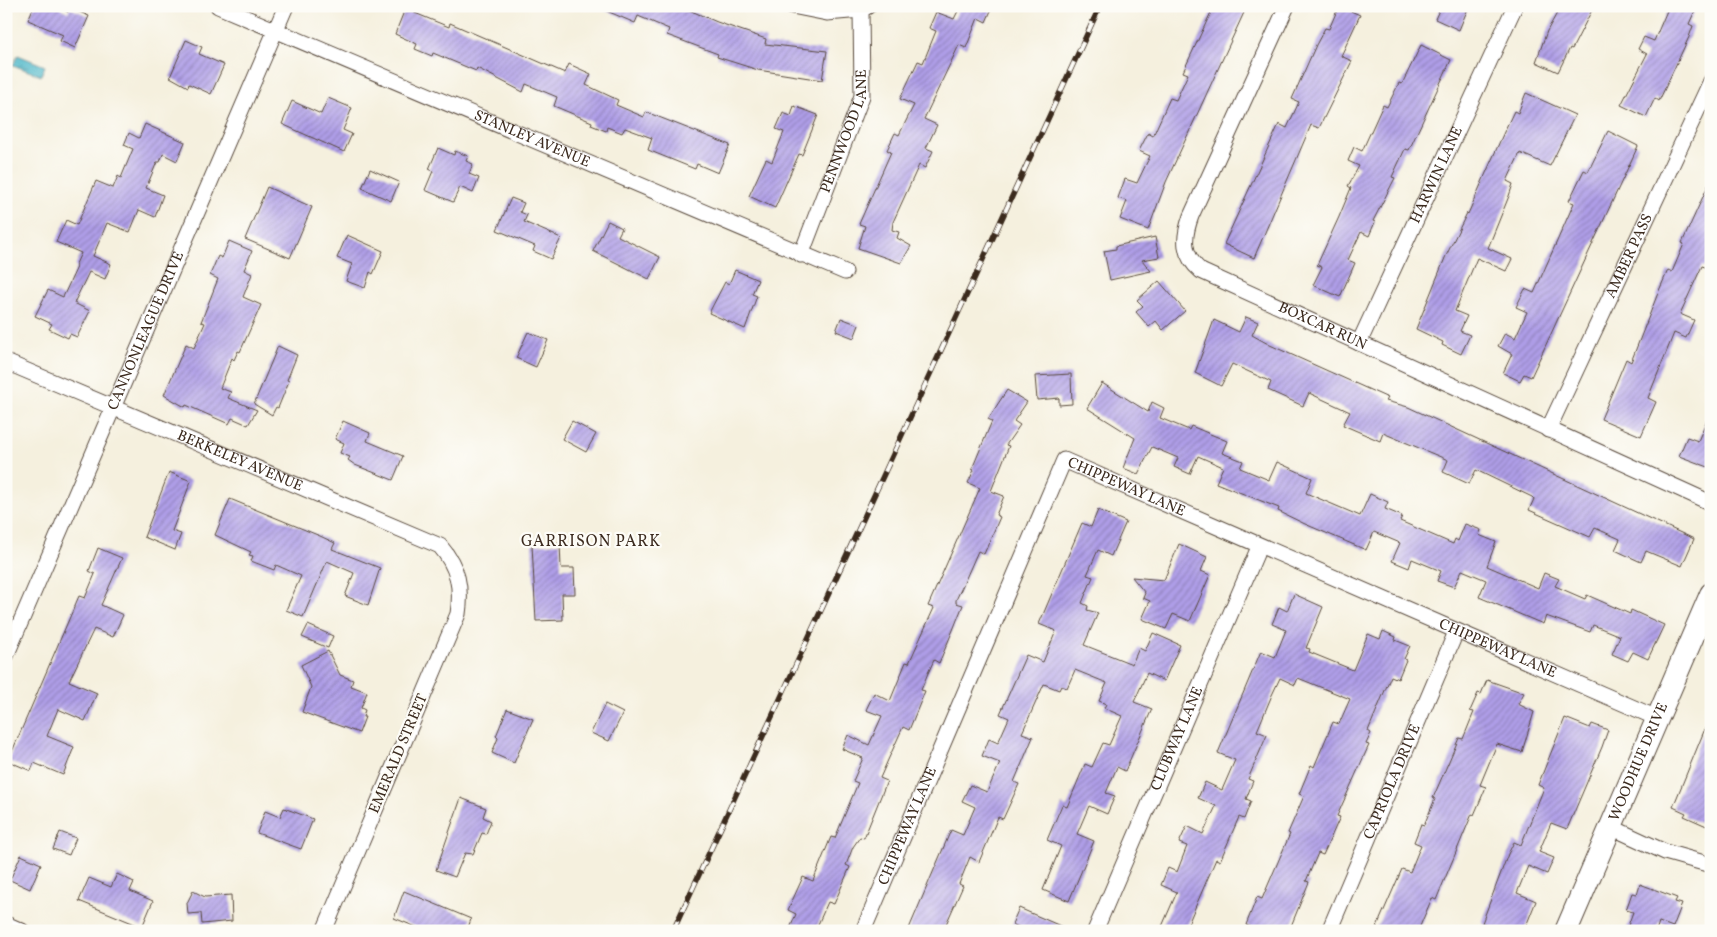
<svg xmlns="http://www.w3.org/2000/svg" width="1717" height="937" font-family="Vollkorn,serif">
	<defs>
		<pattern id="water-ripples" width="26" height="14" patternUnits="userSpaceOnUse" patternTransform="scale(1.25)"><rect width="26" height="14" fill="#4db7c9"/><path d="M2 4q2-2 4 0t4 0M15 11q2-2 4 0t4 0" fill="none" stroke="#4195a3"/></pattern>
		<pattern id="building-hatch" width="6" height="6" patternUnits="userSpaceOnUse" patternTransform="scale(1.25)"><rect width="6" height="6" fill="#af9ee8"/><path d="M-1 1l2-2M0 6l6-6M5 7l2-2" fill="none" stroke="#9081bb"/></pattern>
	</defs>
	<rect width="100%" height="100%" fill="#fdfcf7"/>
	<filter id="ink" filterUnits="userSpaceOnUse"><feTurbulence type="fractalNoise" baseFrequency=".02" numOctaves="2"/><feDisplacementMap in="SourceGraphic" scale="10" xChannelSelector="R" yChannelSelector="G"/><feConvolveMatrix kernelMatrix="1 2 1 2 8 2 1 2 1" color-interpolation-filters="sRGB"/></filter>
	<filter id="wash" filterUnits="userSpaceOnUse"><feTurbulence type="fractalNoise" baseFrequency=".0096" numOctaves="4" result="noise"/><feDisplacementMap in="SourceGraphic" scale="20" xChannelSelector="R" yChannelSelector="G"/><feGaussianBlur stdDeviation="1.12" result="paint"/><feColorMatrix in="noise" values="0 0 0 0 0 0 0 0 0 0 0 0 0 0 0 0 0 1.4 0 .05"/><feComposite in="paint" operator="in"/></filter>
	<g filter="url(#wash)">
		<rect width="100%" height="100%" fill="#f5f0de"/>
		<!-- water -->
		<polygon fill="url(#water-ripples)" stroke="#447074" points="18,55 45,66 41,76 13,65"/>
		<g id="blocks">
			<!-- building -->
			<g fill="url(#building-hatch)">
				<polygon points="34,6 56,6 68,12 70,8 89,16 75,48 60,41 63,35 28,20"/>
				<polygon points="595,6 690,6 689,10 717,22 766,39 765,44 827,51 822,80 758,70 717,57 718,54 667,35 669,29 638,16 635,23"/>
				<polygon points="952,6 993,6 986,22 978,18 966,48 959,45 924,119 937,125 926,148 933,151 925,168 919,165 893,222 892,230 899,232 897,238 911,246 901,263 858,248 865,226 859,224 891,152 887,150 895,133 899,135 914,105 900,99 918,61 923,63 936,31 929,28 936,12 954,19 959,9"/>
				<polygon points="1214,6 1247,6 1166,182 1148,230 1120,219 1127,201 1118,198 1125,179 1137,183 1150,156 1139,151 1148,133 1153,136 1170,98 1176,100 1188,74 1183,72"/>
				<polygon points="1339,6 1360,15 1341,56 1352,61 1319,128 1311,125 1254,258 1224,244 1279,124 1287,128 1299,102 1292,99 1316,45 1325,28 1329,29"/>
				<polygon points="1441,6 1469,6 1459,30 1435,19"/>
				<polygon points="1561,6 1594,6 1572,49 1570,48 1558,72 1536,62 1547,31"/>
				<polygon points="1669,6 1697,6 1689,24 1693,26 1689,37 1659,101 1655,98 1646,117 1621,105 1647,54 1638,49 1644,37 1654,41"/>
				<polygon points="405,9 449,27 450,23 565,73 569,64 591,74 586,85 618,100 616,105 644,117 646,112 730,145 718,173 697,164 695,169 648,150 652,138 625,128 622,133 607,127 606,131 591,125 592,122 554,106 557,97 526,84 523,92 477,68 476,71 433,53 432,56 415,49 417,44 395,34"/>
				<polygon points="186,40 202,47 199,54 224,65 211,94 189,84 188,87 170,77"/>
				<polygon points="1421,45 1451,60 1409,150 1405,149 1392,177 1395,178 1373,221 1375,222 1369,236 1361,232 1348,260 1355,263 1340,297 1313,285 1322,267 1317,265 1339,217 1351,188 1348,186 1359,166 1348,161 1354,147 1362,151 1383,105 1387,107 1399,83 1402,84"/>
				<polygon points="1526,93 1575,115 1550,166 1520,153 1507,181 1513,184 1509,196 1488,248 1512,259 1506,271 1477,258 1455,311 1467,316 1460,331 1470,335 1461,354 1442,345 1443,342 1416,329 1445,258 1467,213 1468,214 1504,132 1514,111 1518,113"/>
				<polygon points="328,98 352,108 343,130 352,134 344,152 282,124 292,101 321,114"/>
				<polygon points="794,106 818,115 802,155 799,154 775,208 749,196 766,159 772,162 784,132 776,129 783,113 791,116"/>
				<polygon points="145,124 185,142 177,161 163,154 160,162 157,162 146,188 163,195 155,217 139,210 130,232 107,223 93,256 111,264 105,279 89,272 74,303 90,311 77,337 70,334 68,338 49,329 52,324 35,316 48,290 63,297 77,267 75,266 81,253 56,242 66,220 77,225 96,181 113,188 118,176 121,178 133,149 124,145 129,133 139,138"/>
				<polygon points="1608,131 1638,146 1531,377 1524,374 1520,381 1503,373 1512,354 1498,346 1505,333 1515,338 1527,312 1516,307 1525,289 1534,293 1574,203 1569,201 1584,170 1588,172"/>
				<polygon points="438,148 454,155 455,151 468,156 466,161 473,164 469,174 479,178 473,193 460,187 453,202 425,190 433,171 429,169"/>
				<polygon points="370,169 399,182 391,201 362,188"/>
				<polygon points="1711,179 1711,269 1702,266 1680,314 1694,320 1686,338 1674,333 1648,398 1656,402 1641,436 1601,419 1626,359 1631,362 1658,293 1668,270 1672,272 1684,244 1682,243"/>
				<polygon points="267,187 312,207 290,258 245,239"/>
				<polygon points="511,198 524,203 520,212 527,215 524,222 561,238 551,259 533,251 535,246 497,230"/>
				<polygon points="608,221 622,228 618,236 660,257 649,279 593,251"/>
				<polygon points="347,235 383,251 373,274 370,272 365,288 346,281 352,264 337,258"/>
				<polygon points="1155,237 1159,257 1142,260 1151,271 1110,280 1104,251 1116,249 1116,246"/>
				<polygon points="229,241 252,251 244,270 252,274 243,297 261,305 240,352 238,351 234,360 232,358 220,388 231,392 228,398 257,410 248,425 232,418 229,424 186,405 185,407 164,395 186,344 194,348 205,323 201,322 218,279 210,275 218,256 222,258"/>
				<polygon points="735,270 758,280 752,294 757,296 745,329 709,313 725,282 729,284"/>
				<polygon points="1159,281 1185,311 1163,330 1156,321 1149,327 1136,312 1143,306 1137,300"/>
				<polygon points="1246,317 1258,322 1252,335 1270,345 1388,398 1386,401 1408,407 1694,539 1682,566 1646,551 1641,562 1615,550 1620,539 1595,528 1590,537 1529,510 1534,499 1532,497 1476,470 1469,484 1443,472 1448,460 1383,433 1380,441 1343,425 1350,412 1309,393 1303,406 1268,390 1271,382 1232,364 1221,386 1195,373 1214,320 1239,332"/>
				<polygon points="841,318 859,325 854,338 836,331"/>
				<polygon points="528,332 548,340 536,367 516,358"/>
				<polygon points="278,346 297,355 287,380 289,381 278,408 276,407 272,415 254,404"/>
				<polygon points="1071,374 1072,404 1059,405 1059,398 1037,400 1035,376"/>
				<polygon points="1102,383 1148,412 1152,402 1164,408 1160,418 1189,430 1191,426 1227,441 1222,453 1243,461 1240,468 1269,480 1277,462 1312,478 1306,493 1360,516 1370,494 1388,502 1385,509 1402,516 1400,521 1453,544 1455,539 1458,541 1465,524 1481,530 1479,535 1496,542 1487,566 1538,588 1544,573 1559,579 1555,586 1585,599 1587,595 1630,614 1631,610 1664,625 1648,659 1633,652 1628,661 1612,654 1620,636 1593,625 1590,632 1546,616 1543,624 1479,597 1486,580 1462,570 1454,587 1437,581 1441,571 1412,559 1409,568 1392,561 1400,543 1374,532 1366,550 1305,524 1278,511 1279,508 1216,483 1223,467 1198,456 1190,474 1174,467 1178,458 1152,447 1138,474 1123,468 1135,438 1087,408"/>
				<polygon points="1007,390 1027,402 1014,421 1020,425 1006,445 1009,446 991,491 1004,496 996,515 1000,517 984,554 978,551 963,585 956,600 956,603 963,605 953,630 939,663 934,660 928,673 921,690 925,691 909,730 903,727 888,760 880,778 887,781 864,838 860,837 853,847 846,865 850,867 834,904 828,902 815,931 789,931 796,914 788,910 803,877 813,881 831,837 835,838 858,783 853,781 863,758 842,749 848,735 869,745 882,716 866,710 874,693 890,701 906,662 909,663 934,608 928,606 980,488 968,483 974,470 972,469 992,421 988,419"/>
				<polygon points="1710,412 1711,412 1711,468 1679,456 1687,437 1698,441"/>
				<polygon points="343,421 370,433 367,441 403,456 393,480 355,465 348,460 350,457 340,453 344,443 335,439"/>
				<polygon points="572,421 596,434 586,452 562,439"/>
				<polygon points="169,472 191,481 172,531 181,534 175,550 144,537"/>
				<polygon points="230,499 320,536 335,543 332,549 380,568 368,605 345,596 354,573 327,561 303,617 286,610 301,576 276,565 274,570 251,561 253,556 249,555 251,552 215,535"/>
				<polygon points="1098,510 1126,522 1111,556 1098,550 1087,575 1093,577 1082,603 1088,606 1087,610 1098,613 1084,645 1132,664 1139,648 1145,651 1153,633 1180,645 1164,681 1147,673 1134,702 1152,709 1125,771 1117,767 1106,793 1115,796 1107,814 1089,806 1077,834 1094,841 1069,901 1043,890 1061,846 1047,840 1062,805 1067,807 1085,764 1092,767 1103,743 1109,745 1122,716 1104,708 1106,704 1099,701 1107,683 1075,670 1067,688 1061,686 1059,690 1044,684 1022,733 1033,737 1014,782 1019,784 1003,819 998,817 979,862 970,857 959,884 963,886 943,931 908,931 951,830 963,835 975,807 962,801 970,785 987,792 1000,763 982,756 989,739 998,743 1009,718 1000,714 1026,655 1043,662 1056,631 1039,624 1082,523 1091,527"/>
				<polygon points="560,543 561,568 574,568 575,594 562,594 563,620 536,621 532,545"/>
				<polygon points="1179,544 1207,557 1201,571 1210,575 1190,621 1173,614 1166,629 1142,619 1150,601 1143,598 1145,593 1132,577 1164,580"/>
				<polygon points="98,548 122,558 101,605 123,615 113,637 94,629 69,681 97,693 85,721 58,709 47,736 74,747 63,775 34,763 31,771 8,761 79,596 85,598 95,574 89,571"/>
				<polygon points="1294,594 1323,607 1306,648 1310,649 1309,652 1353,670 1368,634 1380,639 1383,631 1396,637 1395,640 1410,646 1404,659 1406,660 1398,679 1391,676 1378,707 1368,731 1371,733 1366,744 1369,745 1337,816 1340,817 1323,855 1318,853 1306,881 1309,882 1289,931 1259,931 1246,925 1257,897 1262,899 1290,834 1288,833 1304,796 1299,794 1311,765 1314,767 1333,722 1339,724 1350,699 1298,678 1295,685 1280,678 1272,695 1257,731 1267,735 1248,779 1253,781 1246,799 1251,801 1244,819 1239,817 1220,861 1216,859 1185,931 1160,931 1177,892 1161,885 1168,868 1177,872 1187,846 1179,843 1187,826 1203,834 1216,806 1198,798 1205,782 1222,790 1235,760 1218,753 1261,651 1275,657 1286,630 1272,624 1279,607 1287,611"/>
				<polygon points="308,625 333,636 328,648 302,637"/>
				<polygon points="328,651 340,675 353,680 351,686 367,692 361,708 365,710 363,717 365,717 359,733 302,712 311,687 301,665"/>
				<polygon points="1487,680 1524,693 1518,704 1534,712 1522,752 1497,744 1480,785 1486,787 1474,815 1472,814 1436,900 1432,898 1418,931 1375,931 1402,869 1410,872 1421,845 1414,842 1421,824 1424,825 1435,799 1433,798 1459,738 1463,739 1474,712 1470,711 1478,693 1481,694"/>
				<polygon points="605,704 623,713 609,741 591,733"/>
				<polygon points="507,709 533,719 514,763 492,753 498,738 496,736"/>
				<polygon points="1711,714 1711,828 1684,816 1686,813 1673,807"/>
				<polygon points="1565,718 1590,728 1592,724 1608,730 1602,747 1567,829 1551,823 1539,852 1554,858 1547,874 1528,866 1517,893 1536,901 1524,931 1483,931 1485,924 1482,923 1508,854 1514,842 1521,845 1544,788 1538,785"/>
				<polygon points="461,798 486,808 483,817 491,821 486,834 482,833 473,854 465,853 455,877 436,870"/>
				<polygon points="284,808 313,819 301,849 257,833 265,811 280,817"/>
				<polygon points="60,832 76,838 69,855 53,849"/>
				<polygon points="21,855 41,864 30,889 10,880"/>
				<polygon points="117,874 134,882 130,891 153,901 142,927 79,901 89,878 111,887"/>
				<polygon points="1640,884 1677,898 1675,902 1682,904 1673,927 1659,922 1656,931 1626,931 1633,912 1626,910 1632,893 1637,894"/>
				<polygon points="193,891 205,897 231,895 232,921 202,924 201,913 188,914 187,903"/>
				<polygon points="404,891 471,919 467,931 426,931 394,918"/>
				<polygon points="1019,908 1072,931 1027,931 1012,924"/>
			</g>
		</g>
	</g>
	<g filter="url(#ink)">
		<use href="#blocks" fill-opacity="0" stroke="#57483b" stroke-width="1"/>
		<g fill="none" stroke-linecap="round" stroke-linejoin="round">
			<defs>
				<g id="street">
					<path id="s1" d="M218,6L845,272"/>
					<polyline points="792,6 827,13 861,10"/>
					<path id="s2" d="M1287,6L1191,216C1183,238 1182,255 1201,271L1711,503"/>
					<path id="s3" d="M801,255L862,96L861,10L868,6"/>
					<path id="s4" d="M1359,343L1515,6"/>
					<path id="s5" d="M6,362L440,546C458,567 462,587 458,614L324,931"/>
					<path id="s6" d="M1548,430L1711,81"/>
					<path id="s7" d="M6,656L286,6"/>
					<polyline points="1611,827 1665,852 1711,865"/>
					<polyline points="6,924 22,931"/>
					<path id="s8" d="M863,931L1064,460L1657,718"/>
					<path id="s9" d="M1095,931L1259,547"/>
					<path id="s10" d="M1329,931L1456,632"/>
				</g>
				<g id="secondary">
					<path id="s11" d="M1566,931L1711,594"/>
				</g>
			</defs>
			<!-- street casing -->
			<use href="#street" stroke="#57483b" stroke-width="17"/>
			<!-- secondary casing -->
			<use href="#secondary" stroke="#57483b" stroke-width="24"/>
			<!-- street -->
			<use href="#street" stroke="#fff" stroke-width="15"/>
			<!-- secondary -->
			<use href="#secondary" stroke="#fff" stroke-width="22"/>
			<defs>
				<polyline id="rail" points="673,931 1100,6"/>
			</defs>
			<!-- rail casing -->
			<use href="#rail" stroke="#3b2a1e" stroke-width="5.5"/>
			<!-- rail -->
			<use href="#rail" stroke="#fdfcf7" stroke-width="4" stroke-dasharray="11" stroke-linecap="butt"/>
		</g>
	</g>
	<g text-anchor="middle" dominant-baseline="central" stroke-width="4.5" stroke-linejoin="round" paint-order="stroke">
		<!-- street labels -->
		<g font-size="15" fill="#3b2a1e" stroke="#fdfcf7">
			<text stroke="none"><textPath href="#s3" startOffset="132">PENNWOOD LANE</textPath></text>
			<text stroke="none"><textPath href="#s1" startOffset="341">STANLEY AVENUE</textPath></text>
			<text stroke="none"><textPath href="#s4" startOffset="185">HARWIN LANE</textPath></text>
			<text stroke="none"><textPath href="#s6" startOffset="192">AMBER PASS</textPath></text>
			<text stroke="none"><textPath href="#s2" startOffset="425">BOXCAR RUN</textPath></text>
			<text stroke="none"><textPath href="#s7" startOffset="354">CANNONLEAGUE DRIVE</textPath></text>
			<text stroke="none"><textPath href="#s5" startOffset="254">BERKELEY AVENUE</textPath></text>
			<text stroke="none"><textPath href="#s8" startOffset="580">CHIPPEWAY LANE</textPath></text>
			<text stroke="none"><textPath href="#s8" startOffset="985">CHIPPEWAY LANE</textPath></text>
			<text stroke="none"><textPath href="#s9" startOffset="209">CLUBWAY LANE</textPath></text>
			<text transform="translate(399 754) rotate(-67)">EMERALD STREET</text>
			<text stroke="none"><textPath href="#s11" startOffset="184">WOODHUE DRIVE</textPath></text>
			<text stroke="none"><textPath href="#s10" startOffset="162">CAPRIOLA DRIVE</textPath></text>
			<text stroke="none"><textPath href="#s8" startOffset="114">CHIPPEWAY LANE</textPath></text>
		</g>
		<!-- neighbourhood labels -->
		<g font-size="16" letter-spacing="1" fill="#3b2a1e" stroke="#fdfcf7">
			<text x="591" y="542">GARRISON PARK</text>
		</g>
	</g>
	<!-- margin -->
	<rect width="1717" height="937" fill="none" stroke="#fdfcf7" stroke-width="25"/>
</svg>
